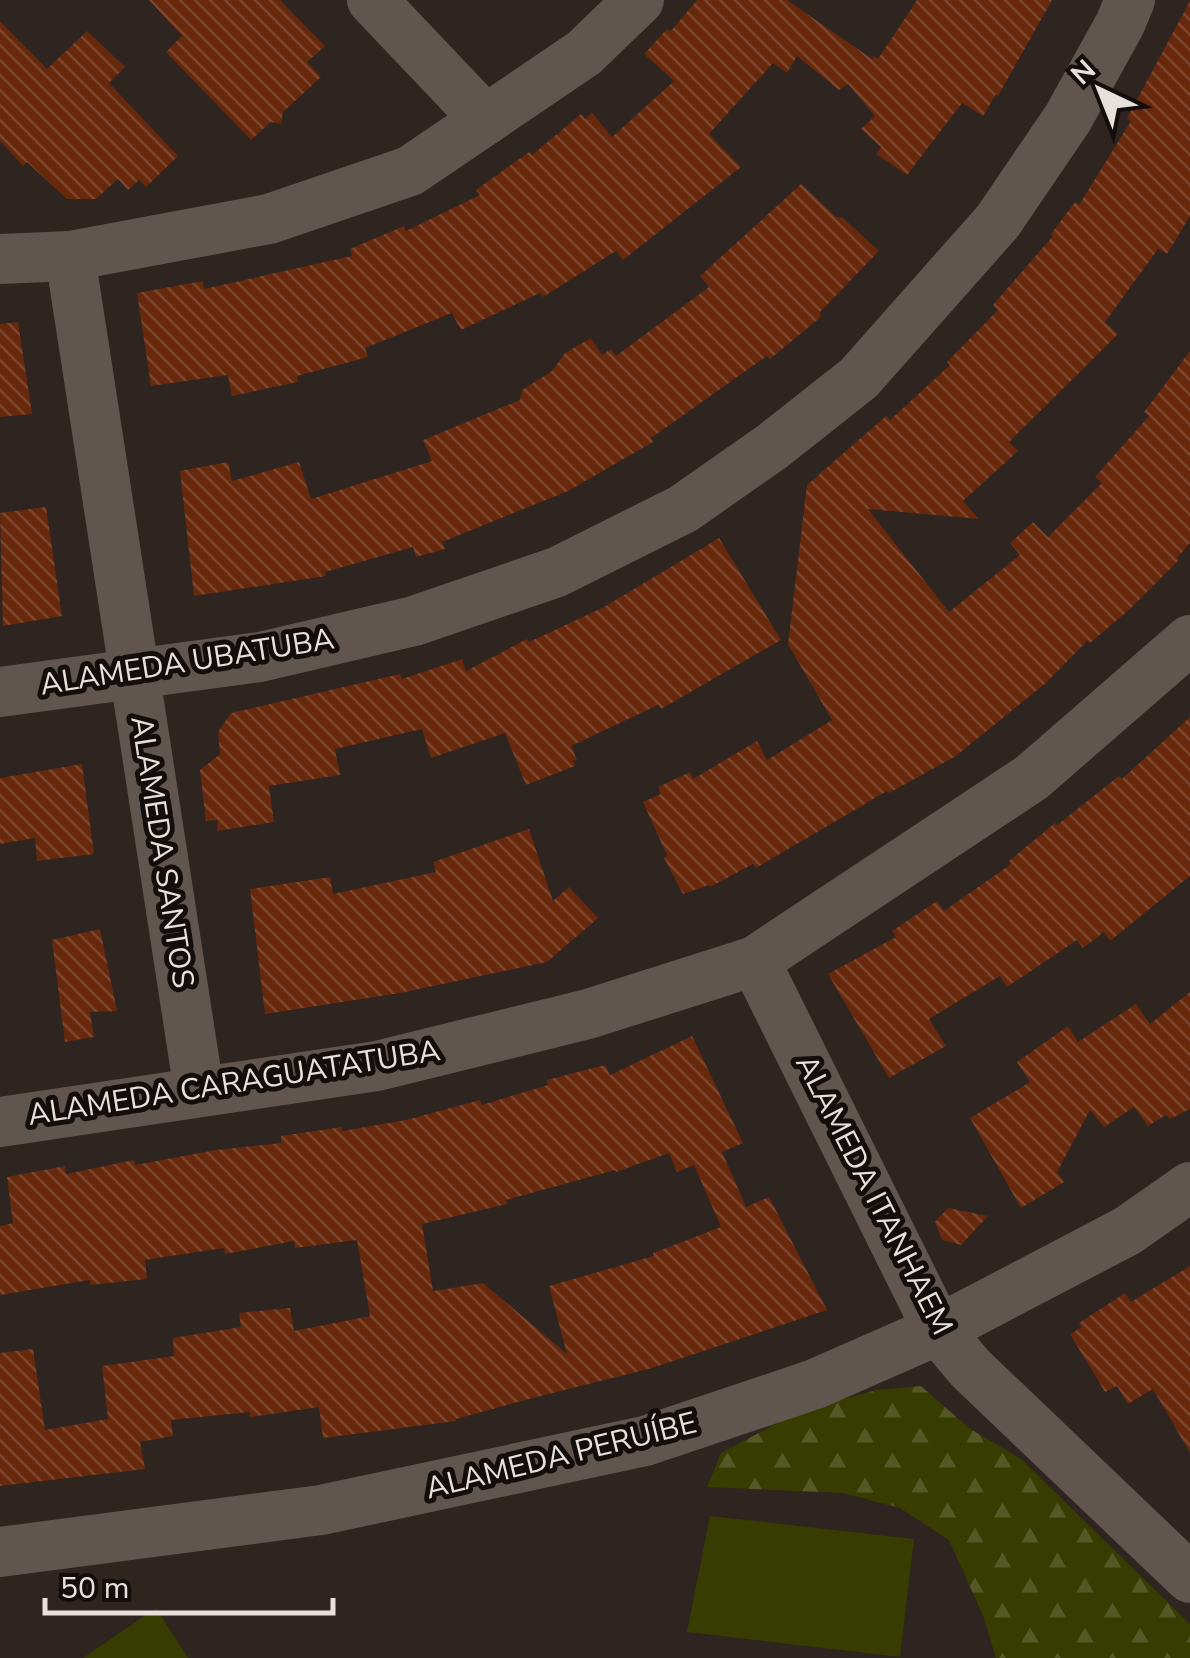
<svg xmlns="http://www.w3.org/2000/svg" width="1190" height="1658" font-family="'Nunito Sans',sans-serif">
	<defs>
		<pattern id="forest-firs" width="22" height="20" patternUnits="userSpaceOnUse" patternTransform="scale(2.5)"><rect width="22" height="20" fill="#373c00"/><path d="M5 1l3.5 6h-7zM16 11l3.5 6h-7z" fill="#545825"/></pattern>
		<pattern id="building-back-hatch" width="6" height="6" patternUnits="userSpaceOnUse" patternTransform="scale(2.5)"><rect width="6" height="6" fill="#67280c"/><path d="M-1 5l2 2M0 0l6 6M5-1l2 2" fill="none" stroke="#7d472f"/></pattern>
	</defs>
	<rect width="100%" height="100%" fill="#2e2420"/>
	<!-- forest -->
	<polygon fill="url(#forest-firs)" points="921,1386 969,1428 1021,1459 1190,1624 1190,1658 996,1658 984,1618 949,1540 900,1508 843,1493 707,1487 721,1453 802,1410 877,1390"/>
	<!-- pitch -->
	<g fill="#373c00">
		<polygon points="710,1516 914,1539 900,1657 687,1632"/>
		<polygon points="156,1608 188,1658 83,1658"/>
	</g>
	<!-- building -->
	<g fill="url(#building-back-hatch)" fill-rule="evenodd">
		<polygon points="149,0 280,0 325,46 307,62 321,77 283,112 281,124 271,122 251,140 166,52 182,36"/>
		<polygon points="697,0 787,0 872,59 874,56 878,59 917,0 1052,0 998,96 996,94 983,116 962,103 907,175 876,154 881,147 861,129 875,116 848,84 839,90 797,56 787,73 773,63 709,134 741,167 623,260 616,251 543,297 540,293 461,330 452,313 365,348 368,357 297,376 298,382 232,396 228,375 151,386 137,293 203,281 204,289 352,256 350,249 404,226 406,231 480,195 476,190 529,152 532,155 581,114 585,119 592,113 612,137 674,81 644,54 667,29 671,31"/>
		<polygon points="1190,1 1190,216 1167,254 1158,249 1105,322 1118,334 1009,442 1018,451 963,501 979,519 868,509 949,612 1020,555 1010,543 1033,522 1048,537 1102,483 1095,477 1149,416 1144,412 1190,351 1190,543 1177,558 1179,560 1130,609 1090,643 1087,641 1047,682 956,756 889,793 887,791 756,868 753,864 710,887 709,885 683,894 664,858 667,855 643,802 661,794 658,787 690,772 693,779 757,741 767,760 832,720 788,644 807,485 886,416 890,420 950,365 947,362 998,310 993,305 1053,236 1051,234 1075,202 1079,205 1131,121 1127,118"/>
		<polygon points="0,21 47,69 87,31 125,67 109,83 178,156 146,187 139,180 128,190 118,179 96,199 67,199 27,162 23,166 0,141"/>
		<polygon points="801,184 836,217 842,217 879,251 819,313 822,316 770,359 767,356 651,438 653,442 568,491 442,542 445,549 416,557 413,547 325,572 326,576 194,596 180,471 228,462 232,481 299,462 311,499 432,461 423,440 520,400 522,390 552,371 565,353 591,338 602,355 611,349 616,356 709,287 700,276"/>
		<polygon points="18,322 32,414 0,417 0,324"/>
		<polygon points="46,507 62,616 3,626 0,513"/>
		<polygon points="719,538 781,640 661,709 658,705 571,746 577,760 573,761 575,766 526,785 505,733 431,758 422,729 335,749 340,775 269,786 274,822 217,831 218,820 206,821 200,770 220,754 218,732 231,713 400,674 402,679 462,659 466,671 527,639 529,642 604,607"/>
		<polygon points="1190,717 1190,876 1110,941 1104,932 1083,948 1077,940 1007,987 1000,976 929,1019 946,1046 889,1078 828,974 896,937 892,931 937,901 944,911 1011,864 1009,861 1055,823 1057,825 1119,776 1122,779"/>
		<polygon points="82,764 94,854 37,861 35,838 0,844 0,778"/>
		<polygon points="529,829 553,901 569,887 598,918 547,962 400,993 265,1014 250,889 330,877 333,894 436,872 433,862"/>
		<polygon points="100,929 117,1011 90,1012 94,1037 65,1042 52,940"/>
		<polygon points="1190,992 1190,1109 1170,1119 1166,1115 1148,1126 1134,1107 1104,1127 1090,1110 1057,1172 1064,1182 1021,1208 970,1118 1030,1082 1017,1062 1068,1026 1078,1042 1136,1004 1150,1024"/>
		<path d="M692,1036L743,1143L722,1152L746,1207L769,1197L827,1310L652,1368L525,1400L456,1419V1421L323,1438L319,1407L250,1417V1412L171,1420L173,1436L140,1442L145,1469L0,1486V1353L33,1349L45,1430L108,1419L102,1366L174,1356L173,1338L241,1327L239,1313L290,1308L294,1331L370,1316L357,1240L295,1248L294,1241L225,1254L224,1248L145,1260L147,1279L90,1285V1280L0,1295V1226L13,1223L7,1177L65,1166L66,1174L134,1160L135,1165L216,1150L281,1143V1136L342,1127V1131L406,1120L480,1100L482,1105L548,1085L547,1080L605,1065L610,1075ZM669,1153L677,1172L694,1165L721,1227L653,1253L654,1256L549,1286L567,1354L483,1283L433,1291L422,1224L507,1204L506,1200L615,1170L616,1172Z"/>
		<polygon points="948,1208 988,1216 961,1245 942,1240 935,1222"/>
		<polygon points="1190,1266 1190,1453 1153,1389 1128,1404 1117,1386 1105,1392 1070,1334 1082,1327 1079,1323 1125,1293 1131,1302"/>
	</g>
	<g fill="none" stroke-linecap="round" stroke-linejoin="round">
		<!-- minor -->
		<g stroke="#615550" stroke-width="50">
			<polyline points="372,0 486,120"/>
			<polyline points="70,256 199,1091"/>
			<polyline points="0,259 70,256 269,219 410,171 584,53 639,0"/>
			<polyline points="0,692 260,657 414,621 557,572 683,509 773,446 859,378 998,221 1068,118 1120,24 1130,0"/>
			<polyline points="755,961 938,1330 970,1368 1190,1578"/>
			<polyline points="0,1122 377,1066 588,1014 755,961 1031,778 1190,640"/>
			<polyline points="0,1552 321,1510 645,1441 815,1384 938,1330 1127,1231 1190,1187"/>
		</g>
	</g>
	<g text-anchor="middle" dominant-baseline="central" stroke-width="10" stroke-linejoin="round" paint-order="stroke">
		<!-- street labels -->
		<g font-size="30" fill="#e7e0dd" stroke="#130e0c">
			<text transform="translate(187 662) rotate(-9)">ALAMEDA UBATUBA</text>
			<text transform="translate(162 852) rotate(81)">ALAMEDA SANTOS</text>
			<text transform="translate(234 1083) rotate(-9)">ALAMEDA CARAGUATATUBA</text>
			<text transform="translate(874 1195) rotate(63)">ALAMEDA ITANHAEM</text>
			<text transform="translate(561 1456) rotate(-14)">ALAMEDA PERUÍBE</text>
		</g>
	</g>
	<!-- north arrow -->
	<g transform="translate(1100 90) rotate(317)" stroke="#130e0c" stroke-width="8" paint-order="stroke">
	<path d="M0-8L18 38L0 25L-18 38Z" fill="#e7e0dd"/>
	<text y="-15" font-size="28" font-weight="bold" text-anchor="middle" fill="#e7e0dd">N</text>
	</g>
	<!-- scale -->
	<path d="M45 1598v15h288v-15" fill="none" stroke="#e7e0dd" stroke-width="5"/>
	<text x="60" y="1598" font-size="30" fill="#e7e0dd" stroke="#130e0c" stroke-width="8" paint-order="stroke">50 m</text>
</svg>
